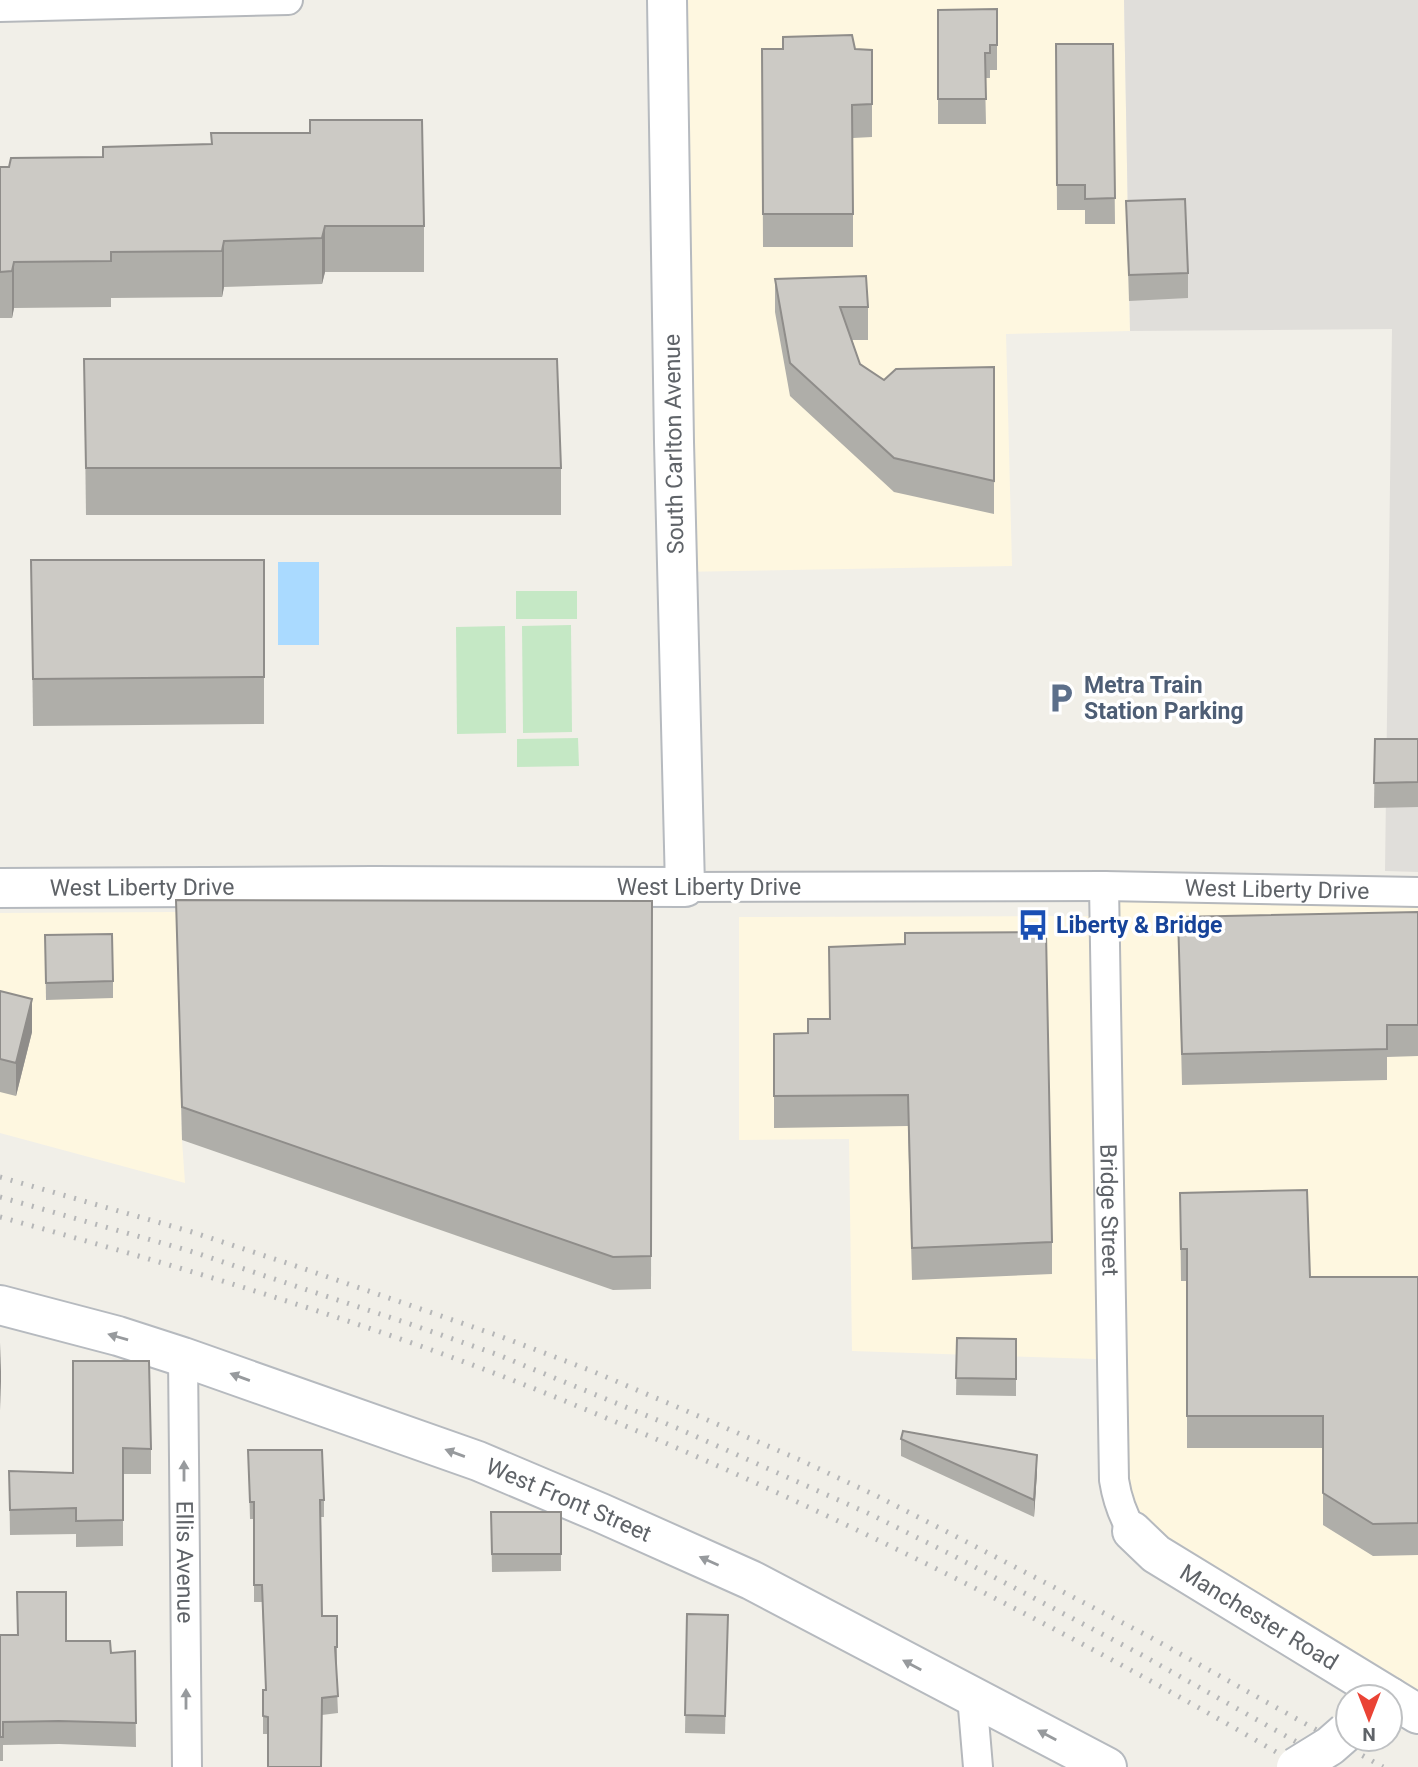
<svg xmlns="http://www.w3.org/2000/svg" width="1418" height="1767" font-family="Roboto,sans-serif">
	<rect width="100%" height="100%" fill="#f1efe8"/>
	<!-- commercial -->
	<g fill="#fef7e0">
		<polygon points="669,0 1124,0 1130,331 1006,334 1012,566 678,572"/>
		<polygon points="1115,895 1418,896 1418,1698 1142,1523 1127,1495"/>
		<polygon points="176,912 182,1140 185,1183 0,1133 0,913"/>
		<polygon points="1090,916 1096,1359 852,1351 849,1139 739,1140 739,917"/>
	</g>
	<!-- industrial -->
	<polygon fill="#e0deda" points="1124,0 1418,0 1418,872 1385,871 1392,329 1130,331"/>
	<!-- green -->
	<g fill="#c5e8c5">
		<rect x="516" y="591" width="61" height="28"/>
		<polygon points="571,625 572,732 523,733 522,626"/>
		<polygon points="505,626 506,733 457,734 456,627"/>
		<polygon points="578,738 579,766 517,767 517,739"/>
	</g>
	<!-- water -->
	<rect fill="#aadaff" x="278" y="562" width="41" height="83"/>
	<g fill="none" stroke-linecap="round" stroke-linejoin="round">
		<defs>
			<g id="street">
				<polyline points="0,7 288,0"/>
				<path id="s1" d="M1104,886L1114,1480C1117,1499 1122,1514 1132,1531"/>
				<path id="s2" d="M685,887L1104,886L1418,892"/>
				<path id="s3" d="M183,1357L187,1767"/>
				<polyline points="972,1696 978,1767"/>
			</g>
			<g id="secondary">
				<path id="s4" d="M0,888L373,886L685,887L674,442L667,0"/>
				<path id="s5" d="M0,1305L118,1336L183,1357L478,1461L601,1513L751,1580L1107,1767"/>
				<path id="s6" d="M1132,1531L1156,1554L1390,1697"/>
				<polyline points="1390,1697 1418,1714"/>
			</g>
		</defs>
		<!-- street casing -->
		<use href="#street" stroke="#b5b8bc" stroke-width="32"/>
		<!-- secondary casing -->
		<use href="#secondary" stroke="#b6babf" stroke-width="42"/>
		<!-- street -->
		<use href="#street" stroke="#fff" stroke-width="28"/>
		<!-- secondary -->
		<use href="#secondary" stroke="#fff" stroke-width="38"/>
		<!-- rail -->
		<g stroke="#b6b7b8" stroke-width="5" stroke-dasharray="2 9" stroke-linecap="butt">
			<polyline points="0,1177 192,1232 299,1267 502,1337 592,1371 682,1409 798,1459 877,1496 959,1538 1148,1636 1383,1767"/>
			<polyline points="0,1197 190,1251 404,1322 496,1354 677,1428 872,1515 954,1556 1140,1654 1341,1767"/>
			<path d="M0,1217C197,1271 394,1330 582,1408C831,1510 1070,1631 1302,1767"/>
		</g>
		<defs>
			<polyline id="secondary-bridge" points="1296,1767 1330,1746 1346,1732"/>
		</defs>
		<!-- secondary-bridge casing -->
		<use href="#secondary-bridge" stroke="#b6babf" stroke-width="42" stroke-linecap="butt"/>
		<!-- secondary-bridge -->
		<use href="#secondary-bridge" stroke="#fff" stroke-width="38"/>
	</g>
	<!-- wall -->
	<g fill="#afaea9">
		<polygon points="997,9 997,70 990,70 990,78 985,78 986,124 938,124 938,10"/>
		<polygon points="1056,44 1113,44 1115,224 1085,224 1085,210 1057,210"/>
		<polygon points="762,49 872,50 872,137 853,138 853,247 763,247"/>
		<polygon points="211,133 424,226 424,272 325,272 322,284 224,287 222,297 111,298 111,307 14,308 12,318 0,318 0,167 103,157 211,144"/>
		<polygon points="1126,201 1188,273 1188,298 1129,301"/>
		<polygon points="775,279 868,307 868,340 852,340 860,364 884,380 994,367 994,514 894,492 790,396 775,312"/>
		<polygon points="84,359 561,468 561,515 86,515"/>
		<polygon points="31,560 264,560 264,724 33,726"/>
		<polygon points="1375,739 1418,739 1418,807 1374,808"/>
		<polygon points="176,900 652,901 651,1289 613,1290 182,1140"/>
		<polygon points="1418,912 1418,1056 1387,1057 1387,1080 1182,1085 1178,917"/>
		<polygon points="45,935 113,981 113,998 46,1000"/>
		<polygon points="829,947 1052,1242 1052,1274 912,1280 908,1126 774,1128 774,1034 808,1033 829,1019"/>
		<polygon points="0,991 32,1032 16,1096 0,1092"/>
		<polygon points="1180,1193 1310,1277 1418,1277 1418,1555 1373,1556 1323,1525 1323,1448 1187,1448 1187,1281 1181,1281"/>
		<polygon points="957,1338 1016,1339 1016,1396 956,1395"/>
		<polygon points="73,1361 151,1449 151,1474 123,1474 123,1546 76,1547 76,1534 10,1535 9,1471 73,1473"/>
		<polygon points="901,1439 1037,1472 1034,1517 901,1456"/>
		<polygon points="248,1450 324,1500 324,1517 321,1517 322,1616 337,1616 337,1665 336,1665 338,1713 322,1715 268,1734 263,1734 263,1690 266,1690 262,1602 254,1602 254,1519 250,1519"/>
		<polygon points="491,1512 561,1512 561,1571 492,1572"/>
		<polygon points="687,1614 728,1615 725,1734 685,1733"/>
		<polygon points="0,1635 18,1635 66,1641 111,1653 135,1651 136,1747 59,1744 3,1745 3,1761 0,1761"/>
	</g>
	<!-- shaded-wall -->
	<g fill="#8f8d8a">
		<polygon points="325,226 325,272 322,284 322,238"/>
		<polygon points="224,241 224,287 222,297 222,251"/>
		<polygon points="14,262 14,308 12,318 12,271"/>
		<polygon points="32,999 32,1032 16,1096 16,1063"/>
		<polygon points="1,1343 1,1382 0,1410 0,1371"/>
		<polygon points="1037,1455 1037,1472 1034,1517 1034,1500"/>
	</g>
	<!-- building -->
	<g fill="#cccac5" stroke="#8f8d8a" stroke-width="2">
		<polygon points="997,9 997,45 990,45 990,53 985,53 986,99 938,99 938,10"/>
		<polygon points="852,35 855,49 872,50 872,104 852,105 853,214 763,214 762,49 783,49 783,37"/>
		<polygon points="1056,44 1113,44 1115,198 1085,199 1085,185 1057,185"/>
		<polygon points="310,120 422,120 424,226 325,226 322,238 224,241 222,251 111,252 111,261 14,262 12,271 0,272 0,167 9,167 11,158 103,157 103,147 212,144 211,133 310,133"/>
		<polygon points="1185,199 1188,273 1129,275 1126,201"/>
		<polygon points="866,276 868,307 840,307 860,364 884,380 896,369 994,367 994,481 894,458 790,363 775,279"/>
		<polygon points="84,359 557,359 561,468 86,468"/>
		<polygon points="31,560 264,560 264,677 33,679"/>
		<polygon points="1375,739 1418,739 1418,782 1374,783"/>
		<polygon points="176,900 652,901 651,1256 613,1257 182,1107"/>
		<polygon points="1418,912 1418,1025 1387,1025 1387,1049 1182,1054 1178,917"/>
		<polygon points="1046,932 1052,1242 912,1248 908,1095 774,1096 774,1034 808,1033 808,1019 830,1019 829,947 905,944 905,933"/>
		<polygon points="112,934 113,981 46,983 45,935"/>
		<polygon points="0,991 32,999 16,1063 0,1059"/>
		<polygon points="1307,1190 1310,1277 1418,1277 1418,1523 1373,1524 1323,1493 1323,1416 1187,1416 1187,1249 1181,1249 1180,1193"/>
		<polygon points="957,1338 1016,1339 1016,1379 956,1378"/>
		<polygon points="73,1361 149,1361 151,1449 123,1448 123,1520 76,1521 76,1508 10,1510 9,1471 73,1473"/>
		<polygon points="903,1431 1037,1455 1034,1500 901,1439"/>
		<polygon points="248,1450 322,1450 324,1500 320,1500 322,1616 337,1616 337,1647 335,1647 338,1696 322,1698 321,1767 268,1767 268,1717 263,1716 263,1690 266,1690 262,1585 254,1585 254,1502 250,1502"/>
		<polygon points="491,1512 561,1512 561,1554 492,1554"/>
		<polygon points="17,1592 66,1592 66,1641 110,1641 111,1653 135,1651 136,1723 59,1721 3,1722 3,1737 0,1737 0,1635 18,1635"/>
		<polygon points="687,1614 728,1615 725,1716 685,1715"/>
	</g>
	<!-- one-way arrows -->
	<defs><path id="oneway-solid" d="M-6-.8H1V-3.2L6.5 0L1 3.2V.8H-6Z" transform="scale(1.75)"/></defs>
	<g fill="#979a9d">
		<use href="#oneway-solid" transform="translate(118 1337) rotate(-164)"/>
		<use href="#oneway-solid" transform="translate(240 1377) rotate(-160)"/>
		<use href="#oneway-solid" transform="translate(455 1453) rotate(-160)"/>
		<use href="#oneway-solid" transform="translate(184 1471) rotate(-90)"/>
		<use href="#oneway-solid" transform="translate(709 1561) rotate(-156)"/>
		<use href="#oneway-solid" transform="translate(912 1665) rotate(-152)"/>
		<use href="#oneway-solid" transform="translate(186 1699) rotate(-90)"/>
		<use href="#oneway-solid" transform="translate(1047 1735) rotate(-152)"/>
	</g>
	<!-- icons -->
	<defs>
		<symbol id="parking-bare" viewBox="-9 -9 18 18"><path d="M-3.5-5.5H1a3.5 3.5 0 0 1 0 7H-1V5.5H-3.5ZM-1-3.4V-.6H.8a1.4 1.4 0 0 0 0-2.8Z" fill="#5c6f8a" stroke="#fff" stroke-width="2.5" paint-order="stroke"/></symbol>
		<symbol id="bus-bare" viewBox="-9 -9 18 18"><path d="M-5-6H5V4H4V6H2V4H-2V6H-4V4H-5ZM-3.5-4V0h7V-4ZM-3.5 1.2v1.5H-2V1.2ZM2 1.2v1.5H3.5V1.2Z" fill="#1a4fb4" stroke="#fff" stroke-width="2.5" paint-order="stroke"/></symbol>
	</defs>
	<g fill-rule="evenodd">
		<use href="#parking-bare" x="1039" y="676" width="44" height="44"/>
		<use href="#bus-bare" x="1011" y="903" width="44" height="44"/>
	</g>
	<g text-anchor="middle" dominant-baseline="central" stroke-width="7" stroke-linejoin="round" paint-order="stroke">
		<!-- street labels -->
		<g font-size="23" fill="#5f6368" stroke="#fff">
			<text transform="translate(674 444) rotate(-91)">South Carlton Avenue</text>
			<text stroke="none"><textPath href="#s4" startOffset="142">West Liberty Drive</textPath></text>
			<text x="709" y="887">West Liberty Drive</text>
			<text stroke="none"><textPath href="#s2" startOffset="592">West Liberty Drive</textPath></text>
			<text stroke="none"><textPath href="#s1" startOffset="324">Bridge Street</textPath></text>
			<text stroke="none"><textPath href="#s5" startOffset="602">West Front Street</textPath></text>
			<text stroke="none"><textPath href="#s3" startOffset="205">Ellis Avenue</textPath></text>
			<text stroke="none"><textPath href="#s6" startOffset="154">Manchester Road</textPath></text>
		</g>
		<!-- service labels -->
		<g font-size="23" font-weight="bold" fill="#4e5e75" stroke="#fff" text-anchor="start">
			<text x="1084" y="685">Metra Train<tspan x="1084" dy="26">Station Parking</tspan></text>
		</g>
		<!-- transit labels -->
		<g font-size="23" font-weight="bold" fill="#164399" stroke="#fff" text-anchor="start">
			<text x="1056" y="925">Liberty &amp; Bridge</text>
		</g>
	</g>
	<!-- north arrow -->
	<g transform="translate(1369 1718) rotate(180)"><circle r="33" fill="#ffffff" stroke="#bfc1c3" stroke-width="2"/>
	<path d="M0-5L12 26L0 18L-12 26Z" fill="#ea4335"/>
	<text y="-10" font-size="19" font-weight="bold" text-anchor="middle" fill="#5f6368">N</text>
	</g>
</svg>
